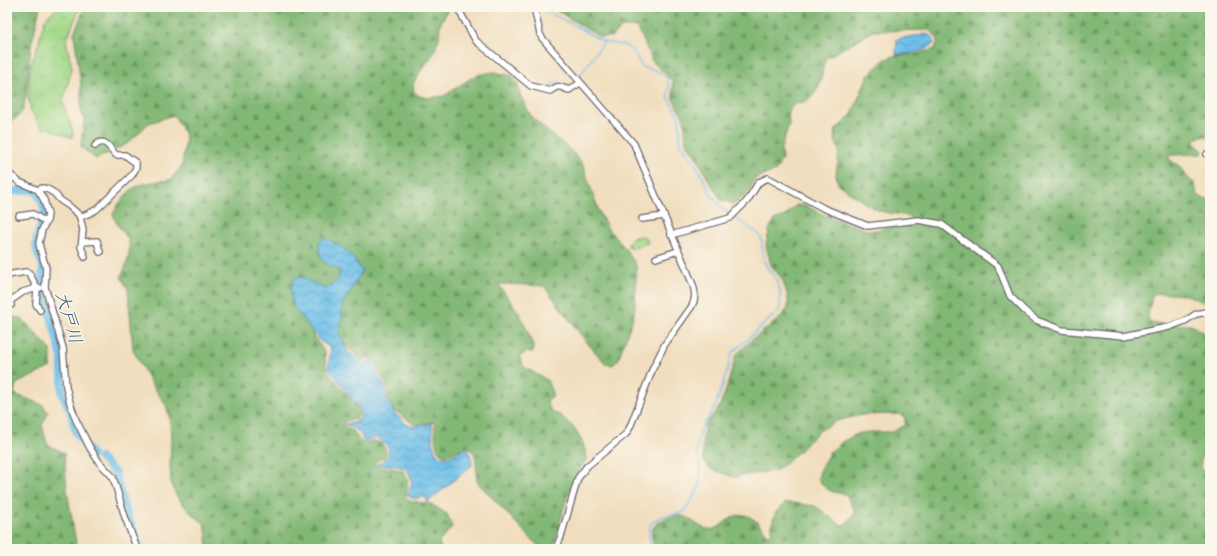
<svg xmlns="http://www.w3.org/2000/svg" width="1217" height="556" font-family="'Indie Flower','Klee One',sans-serif">
	<defs>
		<pattern id="grass-tufts" width="24" height="20" patternUnits="userSpaceOnUse"><rect width="24" height="20" fill="#a3d889"/><path d="M3 7l-1-3M5 7V3M7 7l1-3M15 17l-1-3M17 17v-4M19 17l1-3" fill="none" stroke="#8cb977"/></pattern>
		<pattern id="forest-firs" width="22" height="20" patternUnits="userSpaceOnUse"><rect width="22" height="20" fill="#82b875"/><path d="M5 1l3.5 6h-7zM16 11l3.5 6h-7z" fill="#6a9561"/></pattern>
		<pattern id="cemetery-stones" width="16" height="16" patternUnits="userSpaceOnUse"><rect width="16" height="16" fill="#a3d889"/><path d="M2 7V4a2 2 0 0 1 4 0v3zM10 15v-3a2 2 0 0 1 4 0v3z" fill="#8cb977"/></pattern>
		<pattern id="water-waves" width="16" height="10" patternUnits="userSpaceOnUse"><rect width="16" height="10" fill="#6cbfe8"/><path d="M0 5q4-4 8 0t8 0" fill="none" stroke="#589bbd"/></pattern>
	</defs>
	<rect width="100%" height="100%" fill="#fbf7ec"/>
	<filter id="ink" filterUnits="userSpaceOnUse"><feTurbulence type="fractalNoise" baseFrequency=".025" numOctaves="2"/><feDisplacementMap in="SourceGraphic" scale="8" xChannelSelector="R" yChannelSelector="G"/><feConvolveMatrix kernelMatrix="1 2 1 2 8 2 1 2 1" color-interpolation-filters="sRGB"/></filter>
	<filter id="wash" filterUnits="userSpaceOnUse"><feTurbulence type="fractalNoise" baseFrequency=".012" numOctaves="4" result="noise"/><feDisplacementMap in="SourceGraphic" scale="16" xChannelSelector="R" yChannelSelector="G"/><feGaussianBlur stdDeviation="0.9" result="paint"/><feColorMatrix in="noise" values="0 0 0 0 0 0 0 0 0 0 0 0 0 0 0 0 0 1.4 0 .05"/><feComposite in="paint" operator="in"/></filter>
	<g filter="url(#wash)">
		<rect width="100%" height="100%" fill="#f1debe"/>
		<!-- grass -->
		<polygon fill="url(#grass-tufts)" stroke="#627d62" points="58,7 80,7 66,41 72,68 63,102 73,132 72,138 48,128 43,129 31,112 28,96 30,68 38,45 45,19"/>
		<!-- forest -->
		<g fill="url(#forest-firs)" stroke="#526d58">
			<polygon points="7,7 40,7 31,46 26,93 23,110 17,118 10,121 7,119"/>
			<path d="M85,7H313L316,10L359,7H449L440,25L439,38L434,53L420,72L413,84L414,92L419,96L427,98L444,96L468,80L481,74L494,72L512,76L517,83L521,97L532,118L570,150L582,163L600,214L608,229L625,248L636,265V291L634,315L618,360L613,365L606,364L584,339L544,286L508,284H498L520,314L534,346L533,352H526L519,357L524,367L547,380L553,396L547,400L549,407L553,413L560,415L573,427L583,443L587,459C567,484 562,518 553,548L551,549H541L477,482L476,459L473,451L465,447C460,449 455,452 450,454C433,460 435,432 435,422L415,425L394,410L388,398L386,382L378,373L375,359L370,358L363,361C348,350 337,334 326,319L310,320L314,338L325,352L326,369L357,407L360,412L356,419L345,421L343,426L353,431L362,444L373,441L381,443L386,450L385,457L377,460L374,465L378,467L402,470C409,481 409,484 405,497L410,501L431,504L447,514L452,527L439,542L441,549H207V535L204,523L192,514L183,504L176,495L171,482L170,465L171,444L170,420L166,405L152,385L133,350L128,289L121,277C126,265 134,249 126,236C121,229 115,223 113,214C130,184 138,183 171,180L182,165L186,137L180,125L174,115L149,123L127,144L96,159L81,147L84,120L81,110V85L74,33Z"/>
			<path d="M551,7H1210V137L1201,136L1194,140V143L1203,151L1202,154L1172,155L1168,156L1170,160L1179,166L1188,178L1194,183L1198,195L1204,199L1210,200V305L1187,295L1158,293L1152,296L1148,316L1150,323L1191,325L1210,336V453L1202,455C1198,471 1203,468 1209,480C1212,486 1210,538 1210,549H655C654,544 651,536 652,531C654,520 677,513 686,517C692,520 700,528 707,529C717,531 721,525 728,520C746,507 757,521 768,535L772,533V523L776,512L785,503H793L815,506L841,525L846,524L855,512L846,494C832,493 825,490 818,478L821,468L829,453L842,442L857,434L867,432H892L905,425V420L904,416L898,414L861,415L836,421L819,431L792,458L777,470L734,477L710,469L703,460V438L705,425L718,409L725,393L736,355L751,340L778,320L788,308V296L782,279L771,265L766,245L770,227L776,219L785,216L796,205L806,206L824,215L869,231L906,225L912,218C903,214 893,214 884,212C867,207 852,194 838,184L836,175L839,151L835,140L836,129L846,121L852,114L868,75L884,60L894,56L917,54L935,49L938,40L931,30L873,31L825,59C821,78 819,104 795,103L788,112L789,124L781,149L782,159L776,171L756,178L747,195L734,204L721,200L709,181L699,161L686,142L684,119L673,99V82L652,61L643,39L637,27H622L612,37H600Z"/>
			<polygon points="7,316 21,318 51,350 51,367 16,384 14,394 43,405 48,413 42,425 47,444 64,453 67,490 77,549 7,549"/>
		</g>
		<!-- cemetery -->
		<polygon fill="url(#cemetery-stones)" stroke="#627d62" points="642,236 646,238 648,243 631,248 628,246 628,242 632,238"/>
		<!-- water -->
		<g fill="url(#water-waves)" stroke="#477092">
			<path d="M927,34L933,38L934,43C927,53 908,53 896,55L897,39Z"/>
			<path d="M325,238L341,247L351,255L362,271L342,305V316L339,333L348,352L363,364L373,360L377,376L384,384L386,399L394,412L406,424L414,427L432,423C432,450 435,471 465,447C470,453 472,457 472,465L428,502L424,496L414,499L407,495L412,485L410,475L405,468L396,466L376,465L387,458L389,449C380,437 377,436 363,442L361,434L355,429L345,424L358,422L362,412L335,376L328,369L331,348L320,341L293,306L291,290L294,278L302,277L325,289L338,280L340,270C325,264 318,261 319,242Z"/>
		</g>
		<g fill="none" stroke-linecap="round" stroke-linejoin="round">
			<!-- stream -->
			<g stroke="#6cbfe8" stroke-width="1.5">
				<polyline points="460,7 465,13 468,22"/>
				<path d="M538,7L574,25L604,42L623,45L628,47L634,52L642,67L657,71L667,78L669,86L668,96L671,103L679,118L681,144L697,166L712,196L726,212L760,235C764,242 761,252 764,260C767,271 770,270 776,278C781,284 781,304 779,311L732,353L725,378L715,407L701,429L697,447V455L700,465V486L684,512C674,515 650,515 649,530C648,536 651,543 652,549"/>
				<polyline points="477,37 484,44"/>
				<polyline points="578,78 604,42"/>
				<polyline points="570,86 576,81"/>
				<polyline points="547,88 557,82 563,85"/>
			</g>
			<!-- river -->
			<g stroke="#6cbfe8" stroke-width="8">
				<polyline points="7,190 14,191 30,190 37,193 43,204 45,216 38,233 36,246 38,254 43,265 41,290 48,307 62,357 62,393 70,410 76,433 92,455"/>
				<polyline points="100,458 115,473 124,506 140,549"/>
			</g>
		</g>
	</g>
	<g filter="url(#ink)">
		<g fill="none" stroke-linecap="round" stroke-linejoin="round">
			<defs>
				<g id="minor">
					<path d="M457,7L476,41L531,86L550,91C560,84 559,87 569,90L580,83"/>
					<path d="M534,7L540,34L542,38L634,144L693,285C695,293 696,298 692,306L665,344L653,368L630,427L626,434L587,466L578,478L561,536L556,549"/>
					<polyline points="1207,154 1210,155"/>
					<polyline points="7,172 19,182 38,190 44,200 48,214 47,220 42,230 39,243 40,248 46,268 45,287 63,348 66,387 70,403 76,420 90,448 99,462 113,477 125,517 137,549"/>
					<polyline points="38,190 42,188 47,189 54,193 60,200 69,206 78,214 80,217 83,230 81,247 85,257"/>
					<polyline points="19,216 33,214 44,221 47,220"/>
					<path d="M80,217L90,213L97,209L132,175L136,168V163L125,155H116C110,149 105,136 95,146"/>
					<polyline points="642,219 664,216"/>
					<polyline points="671,235 730,218 747,201 759,182 768,178 823,208 868,226 918,220 941,224 998,266 1010,296 1025,311 1036,320 1062,330 1124,336 1169,327 1185,321 1196,314 1206,312 1210,313"/>
					<polyline points="82,242 97,241 100,252"/>
					<polyline points="656,258 678,251"/>
					<polyline points="7,275 26,272 29,273 37,288 40,288"/>
					<polyline points="11,305 10,301 23,292 37,288 36,304 40,310"/>
				</g>
			</defs>
			<!-- minor casing -->
			<use href="#minor" stroke="#6a6469" stroke-width="8"/>
			<!-- minor -->
			<use href="#minor" stroke="#fff" stroke-width="5.5"/>
		</g>
	</g>
	<g text-anchor="middle" dominant-baseline="central" stroke-width="3" stroke-linejoin="round" paint-order="stroke">
		<!-- water labels -->
		<g font-size="18" font-style="italic" fill="#3c5978" stroke="#fbf7ec">
			<text transform="translate(67 318) rotate(74)">大戸川</text>
		</g>
	</g>
	<!-- margin -->
	<rect width="1217" height="556" fill="none" stroke="#fbf7ec" stroke-width="24"/>
</svg>
